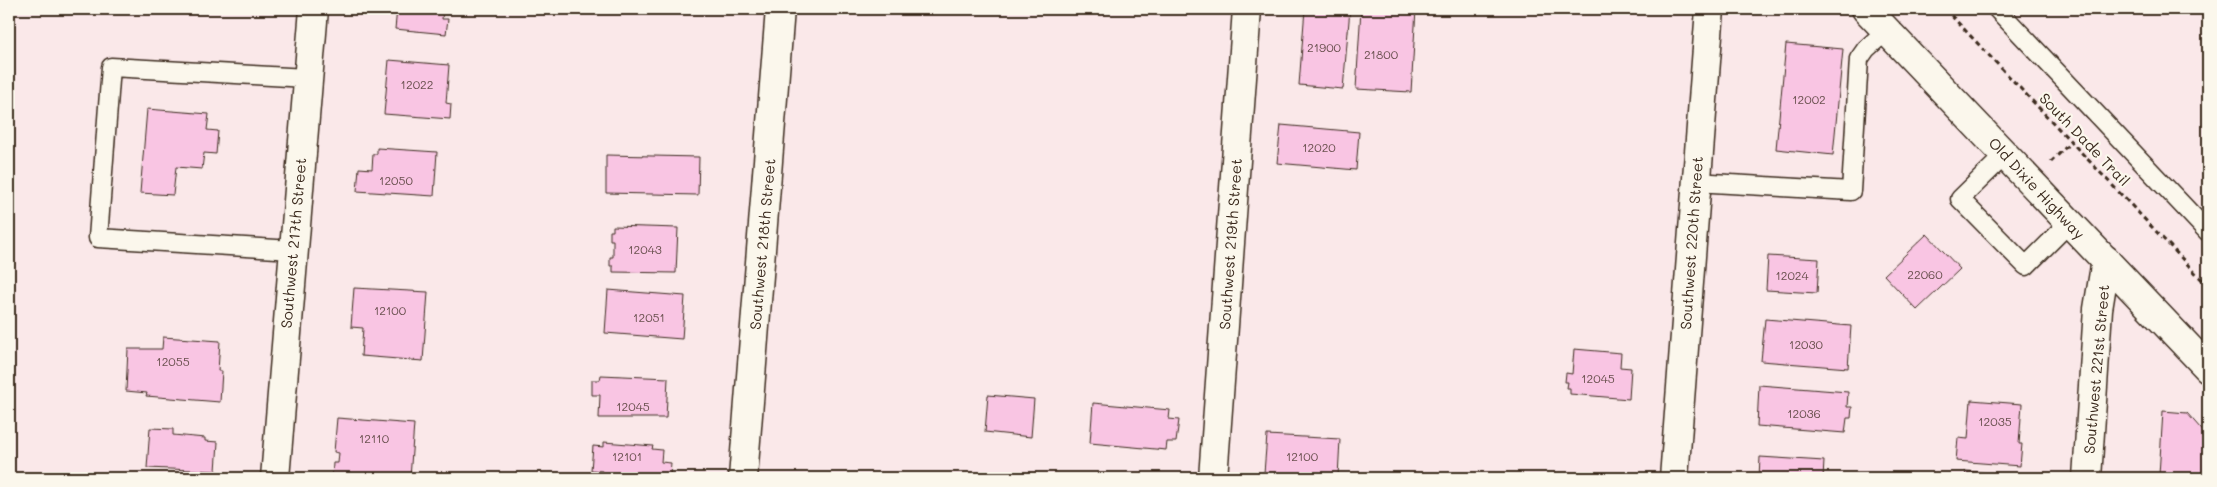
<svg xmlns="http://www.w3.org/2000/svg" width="2217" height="487" font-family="Mali,sans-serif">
	<rect width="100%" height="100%" fill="#fae8e9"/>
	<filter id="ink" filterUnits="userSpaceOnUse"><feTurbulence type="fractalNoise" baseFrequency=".02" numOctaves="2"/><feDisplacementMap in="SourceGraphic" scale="10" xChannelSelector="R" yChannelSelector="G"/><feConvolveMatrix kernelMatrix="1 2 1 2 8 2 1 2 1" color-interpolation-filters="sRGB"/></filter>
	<g filter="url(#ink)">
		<!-- building -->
		<g fill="#f9c5e3" stroke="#3b2a1e">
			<polygon points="397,9 443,9 442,19 448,19 446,34 395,29"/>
			<polygon points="1305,9 1350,9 1343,89 1299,85"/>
			<polygon points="1361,9 1416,9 1411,92 1356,89"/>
			<polygon points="1786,44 1843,49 1833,155 1776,149"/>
			<polygon points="389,60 449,65 446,103 451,104 450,119 384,114"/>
			<polygon points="147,109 209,114 207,130 218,131 216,154 204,153 202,169 176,167 173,195 140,193"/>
			<polygon points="1281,125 1359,132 1356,170 1277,163"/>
			<polygon points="377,148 437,152 434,196 357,191 359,168 372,169 373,154 377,154"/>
			<polygon points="606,155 699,157 698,195 606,193"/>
			<polygon points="613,226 678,228 676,273 613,272 613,266 610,266 610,257 613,257 613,240 610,240 610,231 613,231"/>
			<polygon points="1927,234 1960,269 1917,310 1884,275"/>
			<polygon points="1768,256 1819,259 1817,293 1766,290"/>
			<polygon points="354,288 428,292 423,361 361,356 363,328 351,327"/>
			<polygon points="608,290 685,296 682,339 605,333"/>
			<polygon points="1765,319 1851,326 1848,368 1761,361"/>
			<polygon points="163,337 220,341 218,371 222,371 220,402 146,396 147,393 126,391 128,349 162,349"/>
			<polygon points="1574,349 1621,353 1620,367 1631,368 1629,399 1570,394 1570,388 1567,388 1568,382 1565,382 1566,373 1572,374"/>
			<polygon points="601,375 668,378 666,418 599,418 600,395 592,395 592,380 600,380"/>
			<polygon points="1759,385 1848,392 1847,407 1852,407 1851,418 1847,418 1845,433 1757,426"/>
			<polygon points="988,395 1034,399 1031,437 985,432"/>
			<polygon points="1971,400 2022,404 2019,444 2022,444 2020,466 1956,461 1958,438 1968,439"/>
			<polygon points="1093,403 1170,410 1169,419 1179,420 1176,442 1167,442 1166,450 1090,443"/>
			<polygon points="2163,411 2187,413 2208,437 2208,478 2159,475"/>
			<polygon points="337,418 414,424 410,478 332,478 333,463 338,463 339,453 334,452"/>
			<polygon points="150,428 173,429 173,435 205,438 205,441 218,442 216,471 147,468"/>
			<polygon points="1267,435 1340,439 1338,477 1264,473"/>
			<polygon points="604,442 653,446 652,449 662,450 661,462 671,463 670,476 661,475 661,478 601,478 602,471 591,470 593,446 604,447"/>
			<polygon points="1760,457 1824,461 1823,478 1759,478"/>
			<polygon points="1966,471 2017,475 2017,478 1965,478"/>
		</g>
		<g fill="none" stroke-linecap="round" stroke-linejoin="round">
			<defs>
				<g id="lane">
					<polyline points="1997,9 2208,232"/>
					<polyline points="2006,154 1960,199 2026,266 2070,222"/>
					<polyline points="1695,182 1851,191 1859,59 1866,49 1887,30"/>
					<polyline points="293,250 98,238 111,67 307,78"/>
				</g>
				<g id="street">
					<polyline points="275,478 314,9"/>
					<polyline points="743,478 780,9"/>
					<polyline points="1213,478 1247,9"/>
					<polyline points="2087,478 2098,309 2106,260"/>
				</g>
				<g id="secondary">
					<polyline points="1866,9 2208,368"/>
					<polyline points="1674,478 1710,9"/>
				</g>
			</defs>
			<!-- lane casing -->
			<use href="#lane" stroke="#3b2a1e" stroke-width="21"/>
			<!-- street casing -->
			<use href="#street" stroke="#3b2a1e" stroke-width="31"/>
			<!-- secondary casing -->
			<use href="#secondary" stroke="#3b2a1e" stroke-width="31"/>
			<!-- path -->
			<g stroke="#3b2a1e" stroke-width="3" stroke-dasharray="5 4" stroke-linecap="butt">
				<polyline points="1945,9 2208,286"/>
				<polyline points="2051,162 2072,141"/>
			</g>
			<!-- lane -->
			<use href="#lane" stroke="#fbf7ec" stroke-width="18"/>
			<!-- street -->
			<use href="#street" stroke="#fbf7ec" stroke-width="28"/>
			<!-- secondary -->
			<use href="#secondary" stroke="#fbf7ec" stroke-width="28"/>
		</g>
	</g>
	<g text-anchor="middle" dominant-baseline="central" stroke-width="4.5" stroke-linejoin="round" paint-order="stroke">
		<!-- number labels -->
		<g font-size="12" fill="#6a514f">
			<text x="1324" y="47">21900</text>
			<text x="1381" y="54">21800</text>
			<text x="417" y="84">12022</text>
			<text x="1809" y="99">12002</text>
			<text x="1319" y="147">12020</text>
			<text x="396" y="180">12050</text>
			<text x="645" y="249">12043</text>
			<text x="1925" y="274">22060</text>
			<text x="1792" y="275">12024</text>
			<text x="390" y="310">12100</text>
			<text x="649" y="317">12051</text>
			<text x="1806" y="344">12030</text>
			<text x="173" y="361">12055</text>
			<text x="1598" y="378">12045</text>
			<text x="633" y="406">12045</text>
			<text x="1804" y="413">12036</text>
			<text x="1995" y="421">12035</text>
			<text x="374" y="438">12110</text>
			<text x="627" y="456">12101</text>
			<text x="1302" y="456">12100</text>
		</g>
		<!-- street labels -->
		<g font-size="15" fill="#3b2a1e" stroke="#fbf7ec">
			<text transform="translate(2085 139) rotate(46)">South Dade Trail</text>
			<text transform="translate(2037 188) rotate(47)">Old Dixie Highway</text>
			<text transform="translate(293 243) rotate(-85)">Southwest 217th Street</text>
			<text transform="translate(1691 243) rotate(-86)">Southwest 220th Street</text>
			<text transform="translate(762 244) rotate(-85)">Southwest 218th Street</text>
			<text transform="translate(1230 244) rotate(-86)">Southwest 219th Street</text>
			<text transform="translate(2096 369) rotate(-85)">Southwest 221st Street</text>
		</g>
	</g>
	<!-- margin -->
	<rect width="2217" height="487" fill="none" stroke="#fbf7ec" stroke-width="30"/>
	<rect x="15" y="15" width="2187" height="457" fill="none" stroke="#3b2a1e" stroke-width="2" filter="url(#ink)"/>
</svg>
